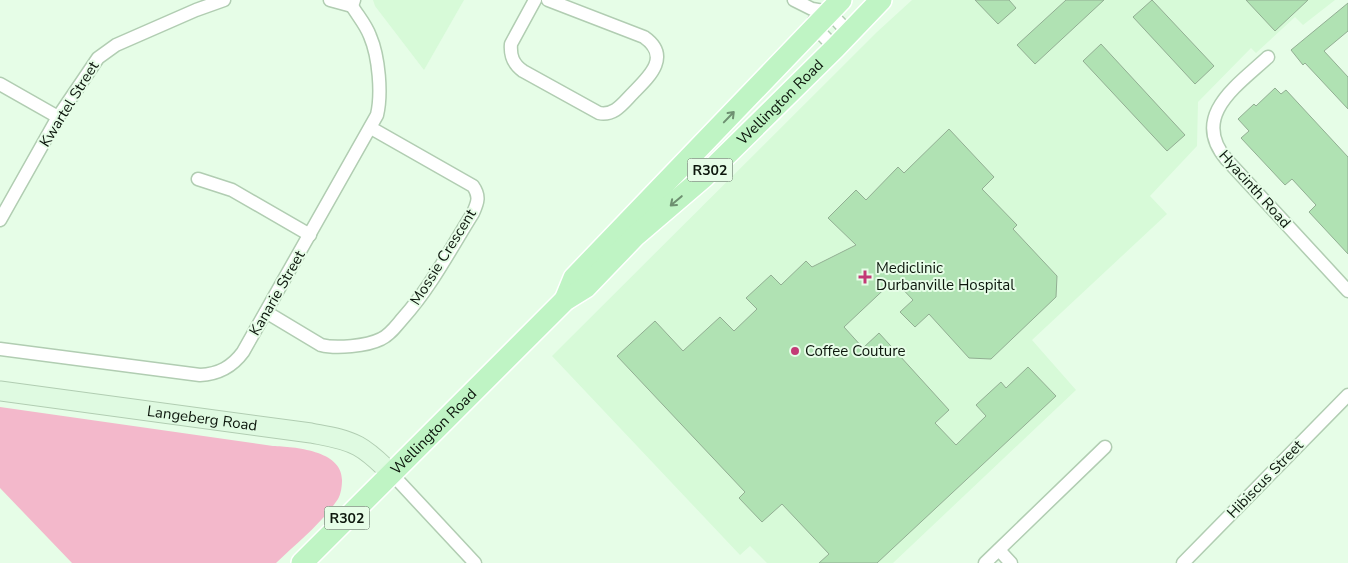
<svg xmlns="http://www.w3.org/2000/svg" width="1348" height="563" font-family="'Nunito Sans',sans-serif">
	<rect width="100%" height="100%" fill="#e6fde7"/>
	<!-- built -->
	<g fill="#d7fad8">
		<polygon points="373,0 464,0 424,70 375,6"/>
		<polygon points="912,0 1335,0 1303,25 1295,17 1256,53 1251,48 1198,102 1197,146 1150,196 1167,214 1032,340 1076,390 893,563 767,563 750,546 740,555 552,356 877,32"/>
	</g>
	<!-- green -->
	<path fill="#f3b8cb" d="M0,407L273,446C294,447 342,450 342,480C342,486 341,494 338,499C322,523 297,543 276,563H72L0,488Z"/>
	<!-- building -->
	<g fill="#b0e2b3" stroke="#92ae93">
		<polygon points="975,0 1009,0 1016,8 998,24"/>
		<polygon points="1066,0 1104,0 1035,64 1017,45"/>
		<polygon points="1152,0 1214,66 1195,84 1133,17"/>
		<polygon points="1246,0 1308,0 1275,31"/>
		<polygon points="1348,3 1348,31 1324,51 1348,77 1348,109 1305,63 1303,65 1291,50"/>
		<polygon points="1101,44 1185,135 1167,151 1083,61"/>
		<polygon points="1275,88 1281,94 1286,90 1348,157 1348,254 1309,212 1316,205 1292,179 1285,185 1241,138 1249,131 1238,119 1254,104 1256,106"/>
		<polygon points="949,129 994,177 982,189 1017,225 1013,229 1057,276 1056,297 991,359 969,358 929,314 915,327 900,312 913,300 894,280 844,327 863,348 879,333 949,410 935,423 956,445 986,416 976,405 1001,382 1006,388 1028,367 1056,396 877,563 819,563 829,554 782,504 762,522 739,498 745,492 617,356 655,321 683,351 720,317 734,331 757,309 746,298 771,275 781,285 806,261 812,267 856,245 828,218 856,190 866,200 898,167 904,173"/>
	</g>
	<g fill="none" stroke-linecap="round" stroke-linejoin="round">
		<defs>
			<g id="minor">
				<polyline points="330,0 352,6 354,0"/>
				<path d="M535,0L511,44C510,56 513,64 523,71L599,113C615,116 623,103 634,92C650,76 671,56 644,37L548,0"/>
				<polyline points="794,0 812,9 829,12 849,33"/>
				<polyline points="814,21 814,26 835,48"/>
				<path d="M1268,57C1238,85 1189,116 1227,160L1348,291"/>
				<polyline points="0,84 58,117"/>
				<polyline points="198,179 232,190 310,235"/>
				<polyline points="0,220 58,117 98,58 116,45 196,10 224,0"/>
				<path d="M266,312L321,345C336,349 367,346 381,339C390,335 396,326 403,318C431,287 451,248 473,213C478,202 480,196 473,186L371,128"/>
				<path d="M0,349L200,375C219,374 232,367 243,352L377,115C382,94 379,57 370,36C366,25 358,16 352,6"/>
				<polyline points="392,474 475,563"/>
				<polyline points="999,550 1011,563"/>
				<polyline points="985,563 1105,447"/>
				<polyline points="1183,563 1348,395"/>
			</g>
			<g id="secondary">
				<path id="s1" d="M0,391L311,433C326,436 343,438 358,446C371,453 381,464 392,474"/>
			</g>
			<g id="primary">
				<polyline points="565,300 574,278 841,0"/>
				<path id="s2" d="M302,563L565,300L586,287L635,236L704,177L835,48L881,0"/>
			</g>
		</defs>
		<!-- minor casing -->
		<use href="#minor" stroke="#b1cdb2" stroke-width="15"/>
		<!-- secondary casing -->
		<use href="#secondary" stroke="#b1cdb2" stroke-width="21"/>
		<!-- primary casing -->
		<use href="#primary" stroke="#fff" stroke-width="24"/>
		<!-- minor -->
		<use href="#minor" stroke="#fff" stroke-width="12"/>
		<!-- secondary -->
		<use href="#secondary" stroke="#dffae1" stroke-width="19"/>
		<!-- primary -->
		<use href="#primary" stroke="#bff4c4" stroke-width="21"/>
	</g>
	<!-- one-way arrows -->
	<defs><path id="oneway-shaft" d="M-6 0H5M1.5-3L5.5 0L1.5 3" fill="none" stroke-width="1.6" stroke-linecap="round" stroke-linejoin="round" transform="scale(1.25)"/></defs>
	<g stroke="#6e9071">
		<use href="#oneway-shaft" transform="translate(729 117) rotate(-46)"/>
		<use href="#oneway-shaft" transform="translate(676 201) rotate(140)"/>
	</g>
	<!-- markers -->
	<g fill="#c33a76" stroke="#e6fde7" stroke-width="2">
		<path d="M862.5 269.5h5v5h5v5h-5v5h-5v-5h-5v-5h5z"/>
		<circle cx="795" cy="351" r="5"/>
	</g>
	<g text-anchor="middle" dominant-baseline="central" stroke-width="4" stroke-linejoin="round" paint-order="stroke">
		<!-- shield labels -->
		<g fill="#e6fde7" stroke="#4d5b4e" stroke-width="1">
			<rect x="687.5" y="158.5" width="45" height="23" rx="4"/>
			<rect x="324.5" y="506.5" width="45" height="23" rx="4"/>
		</g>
		<g font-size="14" font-weight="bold" fill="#0c160c">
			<text x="710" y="170">R302</text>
			<text x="347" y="518">R302</text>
		</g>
		<!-- street labels -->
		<g font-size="15" fill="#0c160c" stroke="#e6fde7">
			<text stroke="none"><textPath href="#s2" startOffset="665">Wellington Road</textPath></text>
			<text transform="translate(69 104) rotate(-58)">Kwartel Street</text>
			<text transform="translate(1255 189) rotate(48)">Hyacinth Road</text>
			<text transform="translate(443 257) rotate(-58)">Mossie Crescent</text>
			<text transform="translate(277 293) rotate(-60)">Kanarie Street</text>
			<text stroke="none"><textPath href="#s1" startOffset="204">Langeberg Road</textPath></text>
			<text stroke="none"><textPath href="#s2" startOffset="186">Wellington Road</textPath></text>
			<text transform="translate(1265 479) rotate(-46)">Hibiscus Street</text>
		</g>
		<!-- poi labels -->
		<g font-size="15" fill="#0c160c" stroke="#e6fde7" text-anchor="start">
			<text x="876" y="268">Mediclinic<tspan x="876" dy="17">Durbanville Hospital</tspan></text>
			<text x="805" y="351">Coffee Couture</text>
		</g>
	</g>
</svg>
